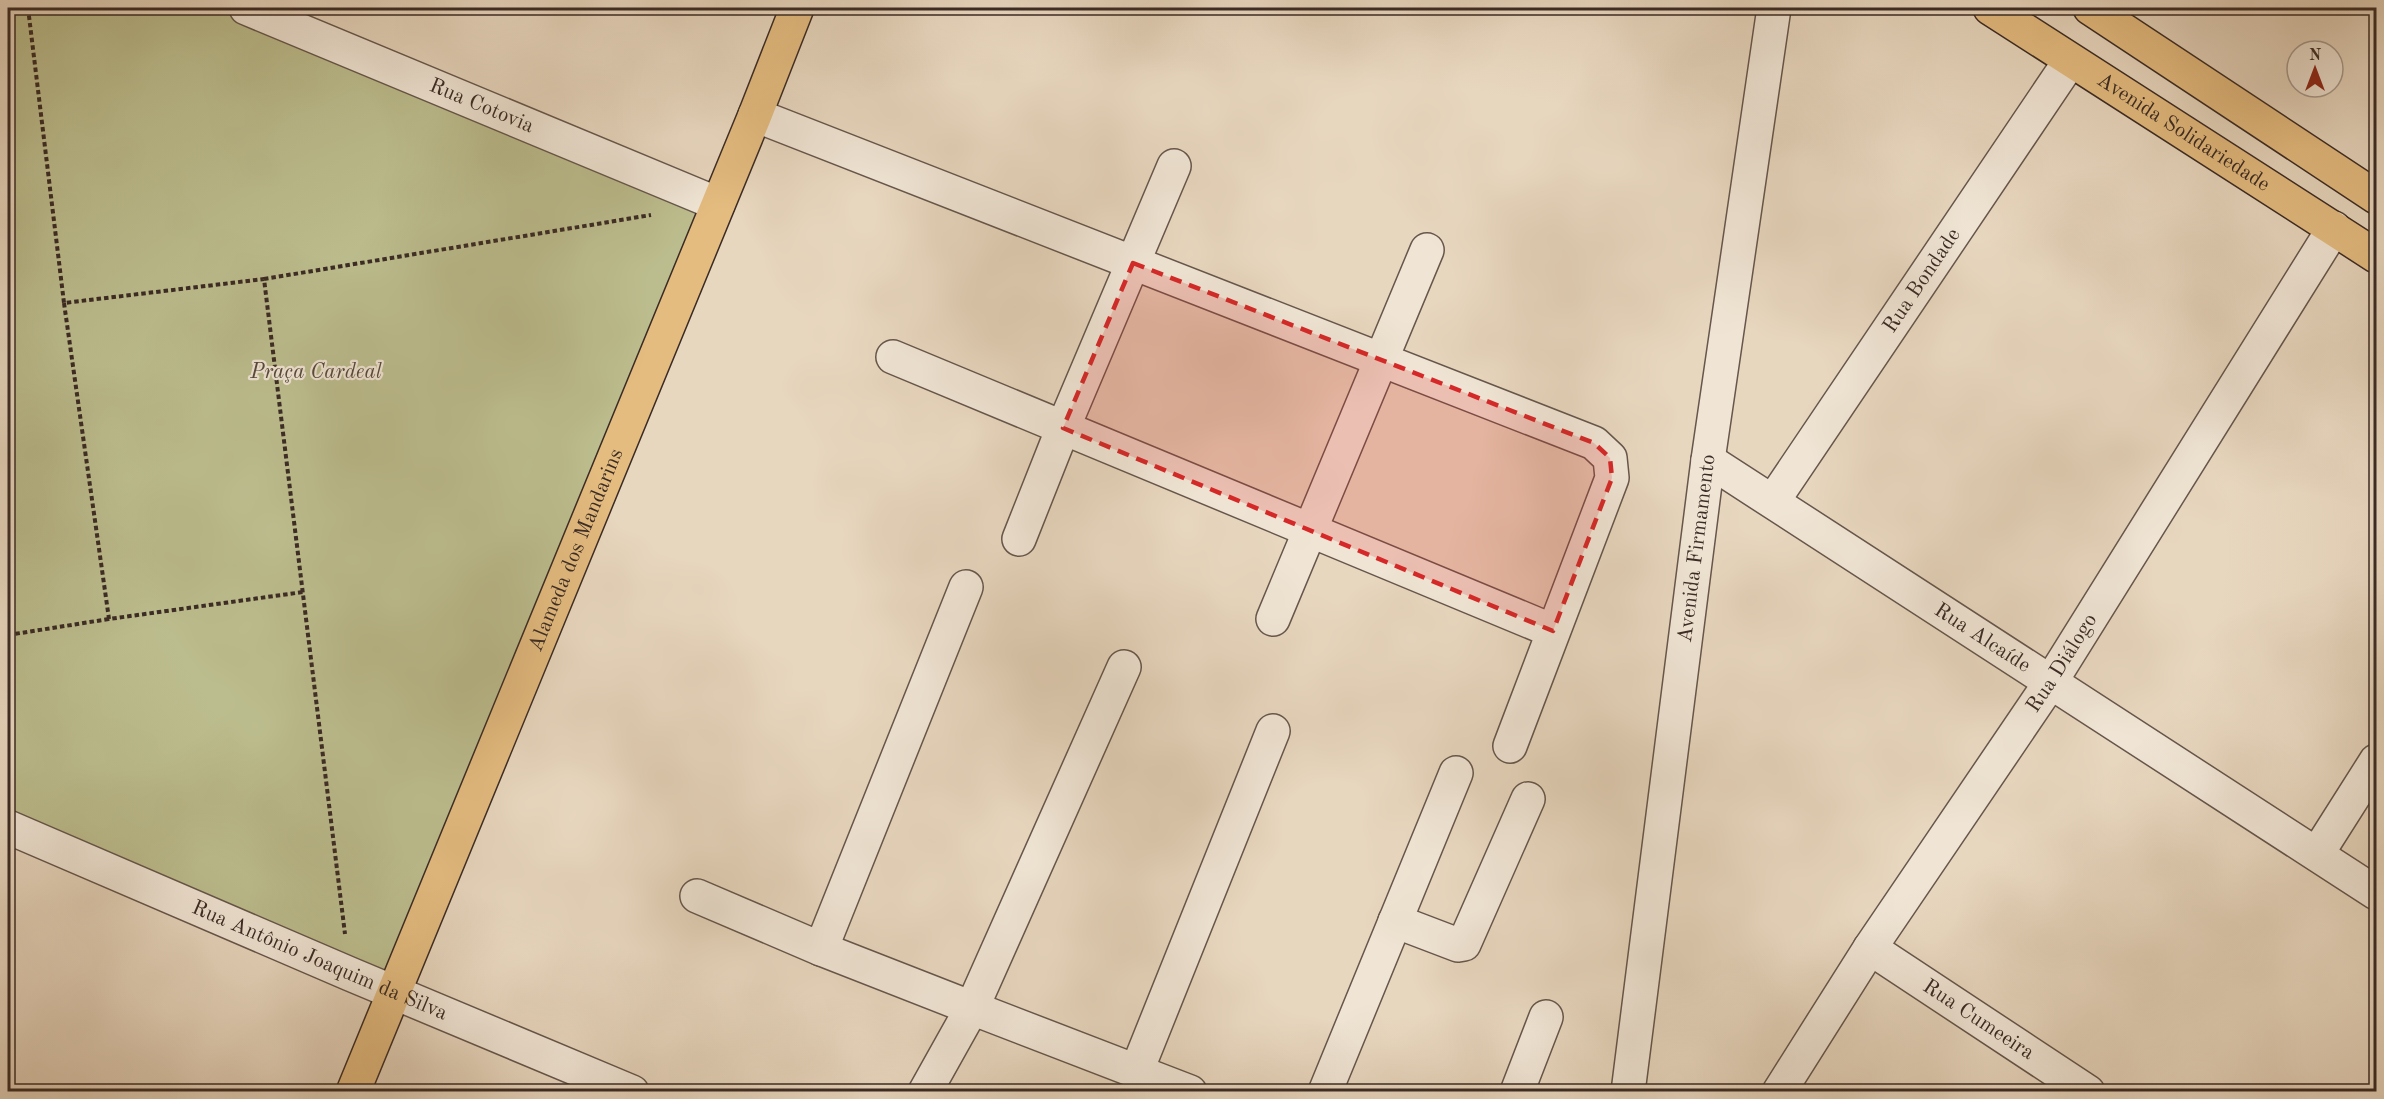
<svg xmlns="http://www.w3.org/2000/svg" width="2384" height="1099" font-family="'Old Standard TT',serif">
	<rect width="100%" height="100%" fill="#e8d7bf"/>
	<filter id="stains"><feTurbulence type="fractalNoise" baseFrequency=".00333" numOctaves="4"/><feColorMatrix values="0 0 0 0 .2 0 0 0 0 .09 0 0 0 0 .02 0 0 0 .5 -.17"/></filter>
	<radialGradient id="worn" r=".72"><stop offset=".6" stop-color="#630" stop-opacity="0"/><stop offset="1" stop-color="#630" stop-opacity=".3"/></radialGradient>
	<!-- green -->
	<polygon fill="#bcbd8e" stroke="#7b745a" stroke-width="1.5" points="8,8 246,8 718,204 395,993 8,827"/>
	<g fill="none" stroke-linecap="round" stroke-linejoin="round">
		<defs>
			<g id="minor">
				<path id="s1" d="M246,8L718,204"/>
				<polyline points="755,115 1594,443 1610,458 1612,478 1510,746"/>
				<polyline points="893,357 1553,631"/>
				<path id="s2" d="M1708,460L2376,893"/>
				<path id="s3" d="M1773,501L2070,61"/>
				<polyline points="1019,539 1063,428 1174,166"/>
				<polyline points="1273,619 1427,250"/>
				<path id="s4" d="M8,827L350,974L632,1092"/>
				<polyline points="2317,854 2376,761"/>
				<polyline points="697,896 821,949 972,1008 1124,667"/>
				<polyline points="1395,921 1458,945 1464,944 1528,799"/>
				<path id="s5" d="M1870,948L2088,1092"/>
				<polyline points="821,949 966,587"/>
				<polyline points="1137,1070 1273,731"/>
				<polyline points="925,1092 972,1008 1190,1092"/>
				<polyline points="1325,1092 1456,773"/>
				<polyline points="1517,1092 1546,1017"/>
				<path id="s6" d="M1628,1092L1708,460L1774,8"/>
				<path id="s7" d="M1779,1092L1870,948L2050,683L2334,228"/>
			</g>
			<g id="major">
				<path id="s8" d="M1990,8L2376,256"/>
				<polyline points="2090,8 2376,197"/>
				<path id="s9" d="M353,1092L755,115L797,8"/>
			</g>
		</defs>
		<!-- minor casing -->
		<use href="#minor" stroke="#66564c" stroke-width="36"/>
		<!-- major casing -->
		<use href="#major" stroke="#3a2b25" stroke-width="36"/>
		<!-- path -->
		<g stroke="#3a2b25" stroke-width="4" stroke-dasharray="4.5 3" stroke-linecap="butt">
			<polyline points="28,8 64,303 264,279 345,934"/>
			<polyline points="264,279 651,215"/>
			<polyline points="64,303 109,619 303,592"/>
			<polyline points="8,635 109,619"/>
		</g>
		<!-- minor -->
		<use href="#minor" stroke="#f0e5d5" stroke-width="33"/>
		<!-- major -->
		<use href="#major" stroke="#e4bc80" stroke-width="33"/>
	</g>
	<!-- marked area -->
	<path fill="#d62828" fill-opacity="0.2" stroke="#d62828" stroke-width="4.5" stroke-dasharray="12 8" stroke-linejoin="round" d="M1133,263L1594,443L1610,458L1612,478L1553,631L1063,428Z"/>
	<g text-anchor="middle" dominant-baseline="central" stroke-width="4.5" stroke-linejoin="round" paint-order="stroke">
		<!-- street labels -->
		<g font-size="21" fill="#3a2b25" stroke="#f0e5d5">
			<text stroke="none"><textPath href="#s1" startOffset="255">Rua Cotovia</textPath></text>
			<text stroke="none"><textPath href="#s8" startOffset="230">Avenida Solidariedade</textPath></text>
			<text stroke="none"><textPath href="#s3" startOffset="266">Rua Bondade</textPath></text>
			<text stroke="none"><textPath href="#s6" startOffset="548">Avenida Firmamento</textPath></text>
			<text stroke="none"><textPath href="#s9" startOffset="586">Alameda dos Mandarins</textPath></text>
			<text stroke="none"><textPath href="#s2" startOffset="327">Rua Alcaíde</textPath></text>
			<text stroke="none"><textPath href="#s7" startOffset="514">Rua Diálogo</textPath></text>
			<text stroke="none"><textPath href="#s4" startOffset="339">Rua Antônio Joaquim da Silva</textPath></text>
			<text stroke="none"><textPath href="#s5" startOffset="130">Rua Cumeeira</textPath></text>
		</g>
		<!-- park labels -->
		<g font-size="21" font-style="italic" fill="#54483a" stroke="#f0e5d5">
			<text x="316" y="372">Praça Cardeal</text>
		</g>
	</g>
	<!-- margin -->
	<rect width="2384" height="1099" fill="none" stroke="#e8d7bf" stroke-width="30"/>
	<rect x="9" y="9" width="2366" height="1081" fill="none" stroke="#3a2b25" stroke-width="3"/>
	<rect x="15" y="15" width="2354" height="1069" fill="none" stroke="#3a2b25" stroke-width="1.5"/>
	<!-- north arrow -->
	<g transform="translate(2315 69)"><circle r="28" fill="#f0e5d5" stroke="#a79b8f" stroke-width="1.5"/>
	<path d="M0-4.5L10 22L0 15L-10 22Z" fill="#8f2418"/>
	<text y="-9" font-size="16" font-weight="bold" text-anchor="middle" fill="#3a2b25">N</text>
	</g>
	<rect width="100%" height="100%" filter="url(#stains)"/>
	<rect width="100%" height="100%" fill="url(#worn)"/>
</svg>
